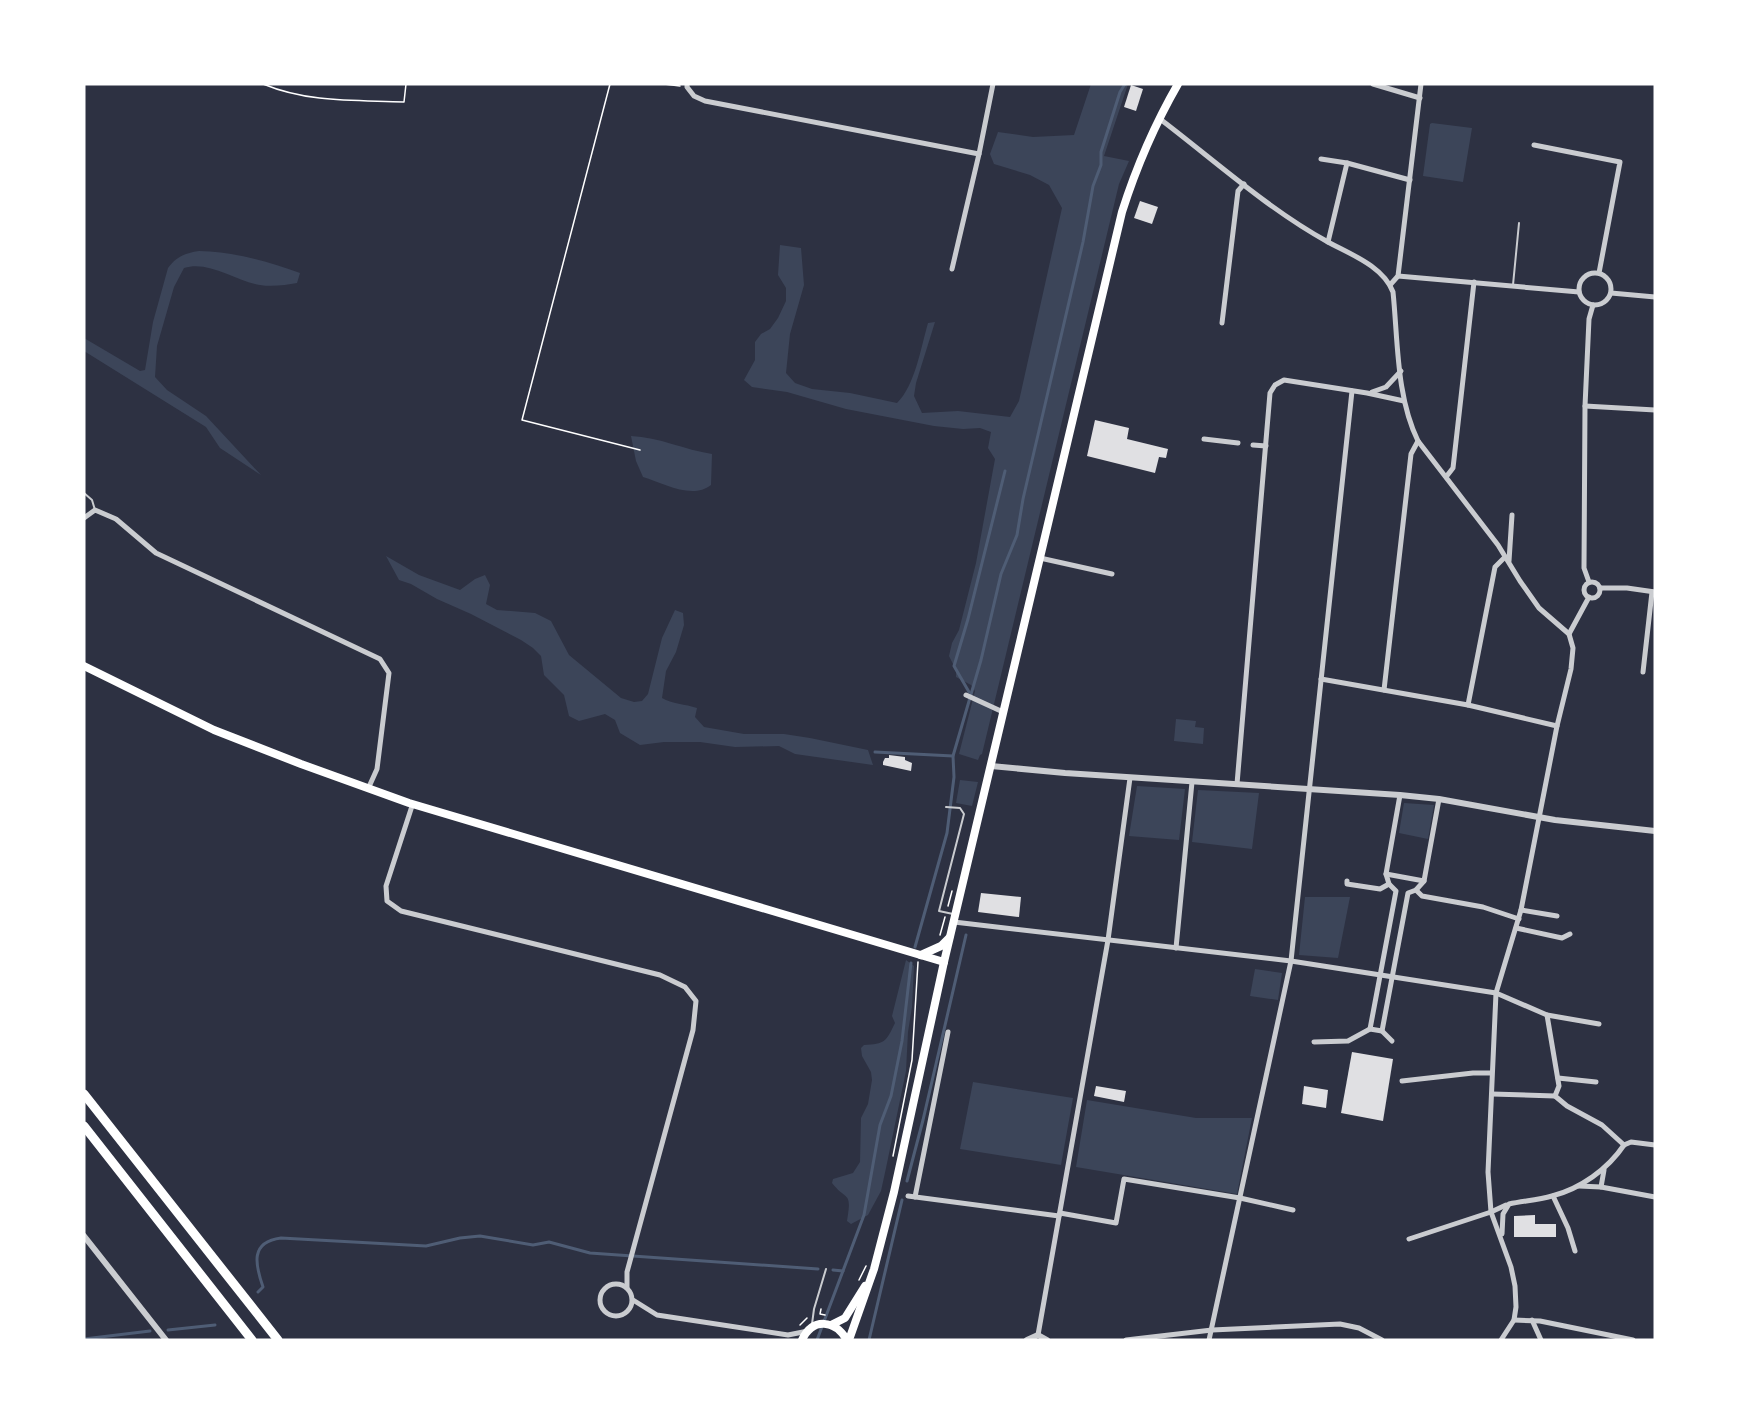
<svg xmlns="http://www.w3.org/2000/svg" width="1739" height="1424" font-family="Mulish,sans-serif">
	<rect width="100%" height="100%" fill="#2d3142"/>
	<!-- green -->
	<g fill="#3c4559">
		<path d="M1091,84H1128L1104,156L1129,161L1119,184L982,754L980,755L978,760L959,754L975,691L971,685L956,677V670L949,656L952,643L959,630L976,563L995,459L988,448L991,432L980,428L963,429L934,426L846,409L787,392L752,387L744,380L755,360V342L761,334L770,329L778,318L786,301V288L778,275L780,245L801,248L804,285L790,334L786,373L795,383L812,389L850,393L897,403C915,386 921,347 928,323L935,322L916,383L914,396L922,413L958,411L1010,417L1019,401L1062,208L1049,185L1030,175L994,164L990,154L998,132L1033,137L1074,135Z"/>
		<polygon points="1432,123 1472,128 1463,182 1423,176 1430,124"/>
		<path d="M199,251C234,252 267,261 300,273L297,283C286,285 272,287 260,285C235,281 209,260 184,268L174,287L157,346L155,377L167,390L206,416L261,475L220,448L206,427L84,351V338L140,371L145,370L153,322L168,268C176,257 185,253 199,251Z"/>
		<path d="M631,436C659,437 685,450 712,454L711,485C692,500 663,483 643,477L636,461Z"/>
		<path d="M386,556L419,575L460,590L475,579L485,575L490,585L486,604L497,610L535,613L551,621L569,655L621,698L634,702L642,701L648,694L662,638L675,610L683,613L684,625L676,652L666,671L662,698C672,704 685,704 697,708L695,717L704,727L744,734H784L810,738L868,750L873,765L795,754L779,746L735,747L700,742H664L640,745L620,733L615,720L605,714L579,721L569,716L564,695L544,675L541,656L533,648L521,640L471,614L437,599L411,584L399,580Z"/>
		<polygon points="1176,719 1196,721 1195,727 1204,728 1203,744 1174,741"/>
		<polygon points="960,780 978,782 972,806 956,803"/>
		<polygon points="1137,786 1185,789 1179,840 1129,836"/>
		<polygon points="1198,790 1259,793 1252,849 1192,842"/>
		<polygon points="1404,803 1434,805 1428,839 1399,833"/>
		<polygon points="1305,897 1350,897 1338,958 1299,955"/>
		<path d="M906,960L914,966L912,1007L908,1032L906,1071L886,1168L881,1191L868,1215L851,1224L847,1221C852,1190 847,1202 832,1183L833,1179L853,1173L860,1162L861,1118L868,1104L872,1080L871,1072L862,1056L861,1048L864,1045C885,1044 886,1042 895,1023L892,1016Z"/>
		<polygon points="1255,969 1282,973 1278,1000 1250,996"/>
		<polygon points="973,1082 1073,1098 1061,1165 960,1149"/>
		<polygon points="1087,1100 1196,1118 1252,1118 1237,1194 1076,1167"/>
	</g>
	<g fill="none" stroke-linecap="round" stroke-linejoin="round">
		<!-- stream -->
		<g stroke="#4f5d75" stroke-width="3">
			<polyline points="969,692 954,666 968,619 1005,471"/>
			<polyline points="875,752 953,756"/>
			<polyline points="915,947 947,833 954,777 953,756 981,660 1001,574 1017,535 1023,499 1083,242 1093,186 1101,165 1101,152 1120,92 1125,84"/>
			<polyline points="907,1181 923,1120 966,935"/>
			<polyline points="833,1270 843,1271"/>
			<path d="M258,1292L263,1287C255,1264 250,1242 281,1238L426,1246L460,1238L480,1236L533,1245L549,1242L590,1253L818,1269"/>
			<polyline points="168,1330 215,1325"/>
			<polyline points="84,1339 150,1331"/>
			<polyline points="817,1340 864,1215 880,1125 891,1096 902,1041 911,963"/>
			<polyline points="869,1340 902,1200"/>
		</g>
	</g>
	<!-- building -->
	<g fill="#e0e0e3">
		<polygon points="1131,85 1143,89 1136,111 1124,107"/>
		<polygon points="1140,201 1158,207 1152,224 1134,218"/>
		<polygon points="1095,420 1129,428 1127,439 1168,449 1166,458 1159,457 1155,473 1087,456"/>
		<polygon points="889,755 905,757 905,760 912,763 911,771 883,765 883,762 885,758 889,758"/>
		<polygon points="981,893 1021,897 1019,917 978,912"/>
		<polygon points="1352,1052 1393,1059 1383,1121 1341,1113"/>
		<polygon points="1096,1086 1126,1091 1124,1102 1094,1096"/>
		<polygon points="1304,1086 1328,1090 1326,1108 1302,1104"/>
		<polygon points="1535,1215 1535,1224 1556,1224 1556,1237 1514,1237 1514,1216"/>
	</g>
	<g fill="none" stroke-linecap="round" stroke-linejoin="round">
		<!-- path -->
		<g stroke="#fff" stroke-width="1.5">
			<path d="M263,84C309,103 355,100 404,102L406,84"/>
			<polyline points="610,84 522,420 640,450"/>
			<polyline points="664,84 680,86"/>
			<polyline points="948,906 952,891"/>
			<polyline points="940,935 945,917"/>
			<polyline points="893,1156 912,1060 918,962"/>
			<polyline points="859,1280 866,1266"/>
			<polyline points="821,1309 820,1314 825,1315"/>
			<polyline points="800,1325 807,1318"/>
		</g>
		<!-- service -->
		<g stroke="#caccd0" stroke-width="2">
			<polyline points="1513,285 1519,223"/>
			<polyline points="84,493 92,500 95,510"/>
			<polyline points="946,807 960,808 964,814 939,911 953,914"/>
			<polyline points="812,1324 814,1309 826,1269"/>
		</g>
		<!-- minor -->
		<g stroke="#caccd0" stroke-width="5">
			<polyline points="687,84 687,87 694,96 705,101 979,154"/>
			<polyline points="1373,84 1420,98"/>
			<path d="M1160,119C1214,160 1268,209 1328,242C1350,254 1383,266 1393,292C1398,340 1396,396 1418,441L1498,545L1520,581L1539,608L1569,634L1573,648L1571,669L1557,726L1521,910L1496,993L1488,1172L1491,1212L1511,1267L1515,1286L1516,1307L1514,1320L1501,1340"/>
			<polyline points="1534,145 1620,162 1599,273"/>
			<polyline points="1321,159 1347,163"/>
			<polyline points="1328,242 1347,163 1410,180"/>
			<polyline points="952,269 979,154 993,84"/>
			<circle cx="1595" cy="289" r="16"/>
			<polyline points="1398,276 1579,292"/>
			<polyline points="1390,285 1398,276 1421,84"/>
			<polyline points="1611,293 1655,297"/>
			<polyline points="1222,323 1238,191 1244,184"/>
			<polyline points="1372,392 1386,387 1401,371"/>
			<polyline points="1585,406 1655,410"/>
			<polyline points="1204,439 1238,443"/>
			<polyline points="1253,445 1266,446"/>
			<polyline points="1446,477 1453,468 1474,282"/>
			<polyline points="84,518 95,510 116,519 156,553 380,659 389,673 377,769 368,789"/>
			<polyline points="1040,558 1112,574"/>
			<polyline points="1509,561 1512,515"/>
			<polyline points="1589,582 1584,568 1585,406 1589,319 1593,305"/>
			<circle cx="1592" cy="590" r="8"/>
			<polyline points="1600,588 1627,588 1655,592"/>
			<polyline points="1569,634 1589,597"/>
			<polyline points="1643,672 1652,592"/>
			<polyline points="1321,679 1468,705 1557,726"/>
			<polyline points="1384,690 1411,454 1418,441"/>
			<polyline points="966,695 1003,712"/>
			<polyline points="1468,705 1495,567 1505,557"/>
			<polyline points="1237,784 1270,393 1275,385 1284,380 1367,393 1404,401"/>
			<polyline points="1400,795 1386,874 1389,884 1396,891 1370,1029 1382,1031 1408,893 1416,890 1424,881 1439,799"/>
			<polyline points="409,803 412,806 386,886 387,901 401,911 660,975 685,987 696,1001 693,1030 627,1272 627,1287"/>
			<polyline points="1386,874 1424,881"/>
			<polyline points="1347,881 1347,884 1380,889 1389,884"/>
			<polyline points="1416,890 1422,896 1483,907 1519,919"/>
			<polyline points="1521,910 1557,916"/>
			<polyline points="954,922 1291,961 1496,993 1547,1015 1559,1086 1555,1096 1492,1094"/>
			<polyline points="1516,928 1562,938 1570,934"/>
			<polyline points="1176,948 1192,782"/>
			<polyline points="1547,1015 1599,1024"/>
			<polyline points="1382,1031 1392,1041"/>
			<polyline points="1314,1042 1348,1041 1370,1029"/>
			<polyline points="1558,1078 1596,1082"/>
			<polyline points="1402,1081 1473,1073 1491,1073"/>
			<polyline points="1555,1096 1567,1106 1602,1125 1624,1145"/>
			<polyline points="1624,1145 1631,1142 1655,1145"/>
			<polyline points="1579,1186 1601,1187 1604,1170"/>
			<polyline points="1601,1187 1655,1197"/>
			<polyline points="908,1196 1059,1216"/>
			<polyline points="1553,1196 1568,1228 1575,1251"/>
			<polyline points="915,1197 948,1032"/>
			<polyline points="1060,1213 1116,1223 1124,1179 1240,1198 1293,1210"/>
			<path d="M1502,1234L1503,1214L1509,1204C1523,1201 1538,1200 1552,1196C1580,1189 1608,1169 1624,1145"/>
			<polyline points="1409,1239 1491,1212 1506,1205"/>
			<circle cx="616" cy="1300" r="16"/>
			<polyline points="633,1300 657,1315 788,1335 808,1331"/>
			<polyline points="1514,1320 1540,1321 1633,1340"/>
			<polyline points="1532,1320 1541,1340"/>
			<polyline points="1038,1335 1108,940 1130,778"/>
			<polyline points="1126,1340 1212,1330 1340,1324 1359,1328 1382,1340"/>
			<polyline points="1209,1340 1291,961 1352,391"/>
		</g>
		<!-- tertiary -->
		<g stroke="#caccd0" stroke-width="6">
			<polyline points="991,766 1065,773 1400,795 1439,799 1555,820 1655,831"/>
			<polyline points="84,1236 166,1340"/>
			<polyline points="1027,1340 1038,1335 1047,1340"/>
		</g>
		<!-- secondary -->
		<g stroke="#fff" stroke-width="8">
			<polyline points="84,666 214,730 301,764 409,803 944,962"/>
			<polyline points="921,955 941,946 949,938"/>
			<polyline points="831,1325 845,1318 865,1286"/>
			<path d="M802,1340C813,1317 835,1320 847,1340"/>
			<path d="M849,1340L874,1269L894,1192L944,962L1122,212C1136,168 1155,124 1178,84"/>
		</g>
		<!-- motorway -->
		<g stroke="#fff" stroke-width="9">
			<polyline points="84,1094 278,1340"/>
			<polyline points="84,1126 252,1340"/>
		</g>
	</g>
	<!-- border -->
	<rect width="1739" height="1424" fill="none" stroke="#ffffff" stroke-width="171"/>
</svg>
